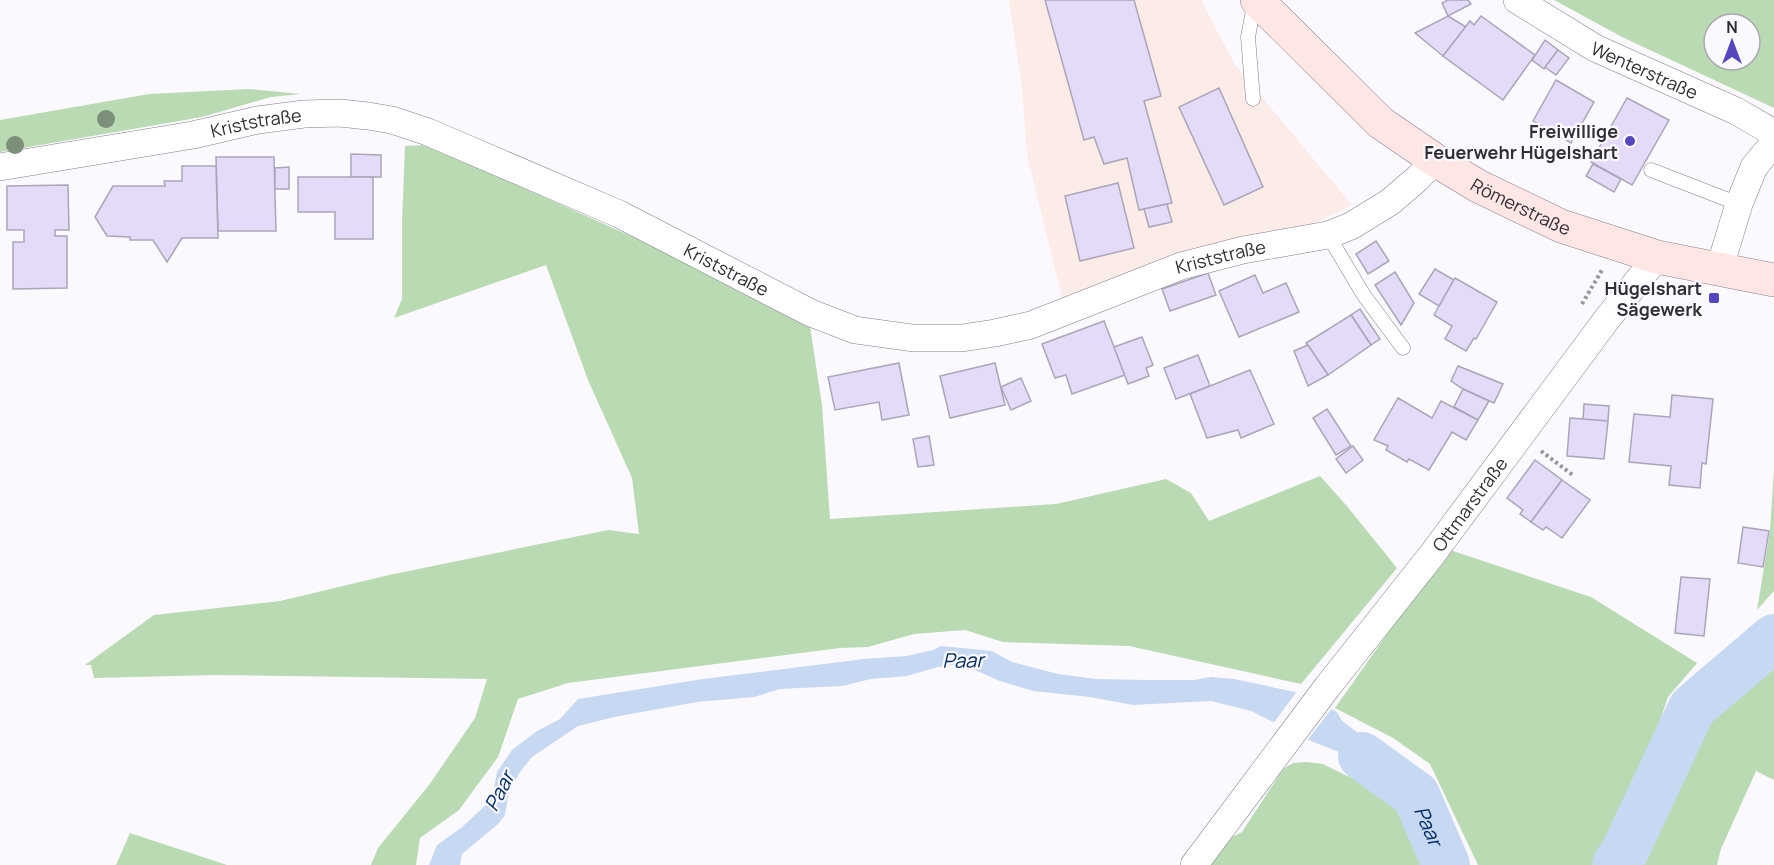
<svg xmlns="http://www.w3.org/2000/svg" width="1774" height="865" font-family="Manrope,sans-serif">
	<rect width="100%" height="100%" fill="#fbf9fe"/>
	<!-- commercial -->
	<polygon fill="#fcece8" points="1009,0 1201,0 1235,65 1352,205 1309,226 1063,301 1027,155 1022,87"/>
	<!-- green -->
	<g fill="#badab3" fill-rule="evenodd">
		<path d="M1554,0H1774V108L1622,37ZM1714,24H1750V60H1714Z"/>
		<polygon points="249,89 301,94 271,97 202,117 0,152 0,120 149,94"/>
		<polygon points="428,145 682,259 810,326 822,405 830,519 1056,504 1166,479 1191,493 1209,521 1320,476 1346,505 1397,568 1301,684 1129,646 1003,642 965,630 914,634 868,647 840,648 568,683 518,699 498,757 459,810 420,838 416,865 371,865 378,848 429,785 475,718 487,679 214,675 94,678 91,665 85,665 154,615 280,601 389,575 608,530 639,534 632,478 588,380 546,265 394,318 402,299 402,223 405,146"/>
		<polygon points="1774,469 1774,591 1757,610 1770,531"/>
		<polygon points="1447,549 1591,597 1697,663 1668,697 1629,810 1594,865 1478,865 1430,764 1393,738 1335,708"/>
		<polygon points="1774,666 1774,780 1756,771 1721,849 1717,865 1628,865 1645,839 1697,734"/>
		<polygon points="1307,762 1323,764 1386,795 1427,841 1438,865 1211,865 1230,838 1242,832 1283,769 1293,763"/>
		<polygon points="130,833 227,865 116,865"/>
	</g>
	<!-- water -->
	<polygon fill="#c6d8f2" points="941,646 992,651 1012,662 1058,674 1096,679 1147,680 1194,680 1211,677 1234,679 1295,692 1337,712 1342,721 1357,732 1371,748 1395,769 1416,795 1406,794 1342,753 1313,742 1251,711 1211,701 1133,705 1090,697 1033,691 1000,681 961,664 938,667 907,676 871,679 842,686 780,689 754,697 697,702 614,717 578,726 532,757 520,772 509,791 505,815 498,824 462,854 460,865 429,865 437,845 461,828 486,805 493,793 497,772 512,750 537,731 560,719 578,699 703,679 864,659 907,656 933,650"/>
	<!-- pier -->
	<polygon fill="#fbf9fe" points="1298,690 1333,707 1306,742 1272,725"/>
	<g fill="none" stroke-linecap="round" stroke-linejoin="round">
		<!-- river -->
		<g stroke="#c6d8f2" stroke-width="48">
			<path id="s1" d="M1362,756L1416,795L1446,865"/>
			<polyline points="1616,865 1625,851 1692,708 1774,638"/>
		</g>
	</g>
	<!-- building -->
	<g fill="#e4dbf9" stroke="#aba5b8" stroke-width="1.5">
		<polygon points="1045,0 1134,0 1161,96 1144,101 1172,203 1139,210 1127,158 1104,164 1094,137 1084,140"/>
		<polygon points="1448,0 1468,0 1471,4 1448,16 1442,3"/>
		<polygon points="1448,16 1466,27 1443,56 1415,33"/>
		<polygon points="1481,16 1535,55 1503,100 1443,56 1470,21 1474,25"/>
		<polygon points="1545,40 1558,50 1544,69 1532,60"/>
		<polygon points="1558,50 1569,58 1556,75 1545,67"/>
		<polygon points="1556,80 1594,102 1571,143 1533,121"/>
		<polygon points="1219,88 1263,187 1224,205 1179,107"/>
		<polygon points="1627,98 1669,120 1632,185 1591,162"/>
		<polygon points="351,154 381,155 381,177 351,177"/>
		<polygon points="216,157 274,157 276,231 218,231"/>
		<polygon points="1593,164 1621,179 1614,192 1586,176"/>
		<polygon points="182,166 216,166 218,238 182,238 167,262 153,240 130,240 130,237 107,236 95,217 113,186 165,186 164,181 182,181"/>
		<polygon points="289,167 289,189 275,189 275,168"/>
		<polygon points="298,177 373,177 373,239 335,239 335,212 298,212"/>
		<polygon points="1118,183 1134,248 1080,261 1065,196"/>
		<polygon points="68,185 69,230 55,230 55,236 67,236 67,288 13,289 13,242 24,242 24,230 7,230 7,186"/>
		<polygon points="1167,204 1172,222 1149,227 1144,209"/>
		<polygon points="1376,241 1389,261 1368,274 1356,254"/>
		<polygon points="1435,269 1454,280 1439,306 1419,294"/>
		<polygon points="1395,272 1414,303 1401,325 1375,285"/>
		<polygon points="1208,273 1216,295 1170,311 1162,289"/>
		<polygon points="1255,275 1263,293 1286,283 1299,312 1239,337 1219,291"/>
		<polygon points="1455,278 1497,302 1476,339 1474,338 1466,351 1445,339 1452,326 1434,315"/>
		<polygon points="1360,309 1380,339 1371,345 1351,315"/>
		<polygon points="1351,315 1371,345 1328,375 1306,343"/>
		<polygon points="1104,321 1125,375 1072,394 1066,375 1055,378 1042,344"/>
		<polygon points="1142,337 1153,365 1146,368 1149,376 1128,384 1114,347"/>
		<polygon points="1308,345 1328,375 1308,386 1294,351"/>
		<polygon points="1198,355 1210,386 1176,399 1164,368"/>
		<polygon points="899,363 909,415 882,420 879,402 835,410 828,377"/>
		<polygon points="995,363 1005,405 950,418 940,376"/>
		<polygon points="1458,366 1503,384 1494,403 1463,389 1451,381"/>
		<polygon points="1250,370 1274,424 1241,438 1238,430 1207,438 1190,394"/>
		<polygon points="1021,378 1031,401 1011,410 1001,387"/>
		<polygon points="1463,389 1489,401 1478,420 1454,407"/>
		<polygon points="1672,395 1713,399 1706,464 1702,463 1700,488 1669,485 1671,466 1629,462 1634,414 1670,417"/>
		<polygon points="1398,398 1432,418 1441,401 1478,420 1466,440 1452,432 1429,470 1409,459 1407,462 1386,450 1388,446 1374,440"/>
		<polygon points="1584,404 1609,406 1608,421 1583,420"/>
		<polygon points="1327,409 1351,446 1336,455 1313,418"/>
		<polygon points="1570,418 1608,421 1604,459 1567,456"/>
		<polygon points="929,436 934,465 918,467 913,439"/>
		<polygon points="1353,446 1363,460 1346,473 1336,459"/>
		<polygon points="1535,460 1562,480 1531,522 1520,514 1523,510 1507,498"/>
		<polygon points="1562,480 1590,500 1562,538 1546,527 1543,530 1531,522"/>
		<polygon points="1743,527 1769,531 1763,567 1738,563"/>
		<polygon points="1681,577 1710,579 1704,636 1675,633"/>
	</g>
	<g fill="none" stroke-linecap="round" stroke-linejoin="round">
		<defs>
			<g id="lane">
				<polyline points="1253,99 1248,37 1255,0"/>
				<polyline points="1651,170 1739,204"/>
				<polyline points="1328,235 1363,294 1403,348"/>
			</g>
			<g id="street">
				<path id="s2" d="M1517,0L1595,48L1736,111L1774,133"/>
				<path id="s3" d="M0,167L193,135L258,120L304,114L340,113L368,116L392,120L428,132L619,214L811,313L855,330L913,338H962L995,333L1031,325L1181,266L1243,250L1328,235L1351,226L1390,202L1418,178L1435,160"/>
				<polyline points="1719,270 1739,204 1754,167 1774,143"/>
				<path id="s4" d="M1194,865L1328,686L1431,556L1607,319L1657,257"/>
			</g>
			<g id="secondary">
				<path id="s5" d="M1257,0L1381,123L1435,160L1478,186L1561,226L1657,257L1774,280"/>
			</g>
		</defs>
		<!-- lane casing -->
		<use href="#lane" stroke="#827d8e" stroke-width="15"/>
		<!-- street casing -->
		<use href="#street" stroke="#827d8e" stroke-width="28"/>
		<!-- secondary casing -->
		<use href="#secondary" stroke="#827d8e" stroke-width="34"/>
		<!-- path -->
		<g stroke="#98959c" stroke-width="4" stroke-dasharray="3 3" stroke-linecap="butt">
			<polyline points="1582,304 1602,270"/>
			<polyline points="1541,451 1574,476"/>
		</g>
		<!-- lane -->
		<use href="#lane" stroke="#fff" stroke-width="14"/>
		<!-- street -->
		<use href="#street" stroke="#fff" stroke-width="27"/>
		<!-- secondary -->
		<use href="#secondary" stroke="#fee6e4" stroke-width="33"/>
	</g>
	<!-- trees -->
	<g fill="#7c8f79">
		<circle cx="106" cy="119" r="9"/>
		<circle cx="15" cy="145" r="9"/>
	</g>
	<!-- markers -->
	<g fill="#5346be" stroke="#fbf9fe" stroke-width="2">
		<circle cx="1630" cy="141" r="6"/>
		<rect x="1708" y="292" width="12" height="12" rx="3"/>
	</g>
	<g text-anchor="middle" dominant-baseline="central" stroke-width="4.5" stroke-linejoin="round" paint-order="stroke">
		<!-- street labels -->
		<g font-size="18" fill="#312e36" stroke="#fbf9fe">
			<text stroke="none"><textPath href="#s2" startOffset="146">Wenterstraße</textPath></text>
			<text stroke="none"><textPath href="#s3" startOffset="260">Kriststraße</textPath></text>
			<text stroke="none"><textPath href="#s5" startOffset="338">Römerstraße</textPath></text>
			<text stroke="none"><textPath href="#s3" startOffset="1286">Kriststraße</textPath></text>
			<text stroke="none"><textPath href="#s3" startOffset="764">Kriststraße</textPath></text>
			<text stroke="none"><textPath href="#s4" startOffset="454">Ottmarstraße</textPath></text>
		</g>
		<!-- poi labels -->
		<g font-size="18" font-weight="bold" fill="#312e36" stroke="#fbf9fe" text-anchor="end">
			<text x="1618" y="131">Freiwillige<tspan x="1618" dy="21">Feuerwehr Hügelshart</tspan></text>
			<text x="1702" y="288">Hügelshart<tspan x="1702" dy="21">Sägewerk</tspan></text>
		</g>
		<!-- water labels -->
		<g font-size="20" font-style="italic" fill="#012c63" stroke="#fbf9fe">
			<text transform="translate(963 660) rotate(-1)">Paar</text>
			<text transform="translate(499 791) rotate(-63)">Paar</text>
			<text stroke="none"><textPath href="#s1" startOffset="100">Paar</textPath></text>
		</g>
	</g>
	<!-- north arrow -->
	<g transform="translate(1732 42)"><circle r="28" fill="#fbf9fe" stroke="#aaa8ae" stroke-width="1.5"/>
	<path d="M0-4.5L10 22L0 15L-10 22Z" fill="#5346be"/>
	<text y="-9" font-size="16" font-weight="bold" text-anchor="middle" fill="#312e36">N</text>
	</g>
</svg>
